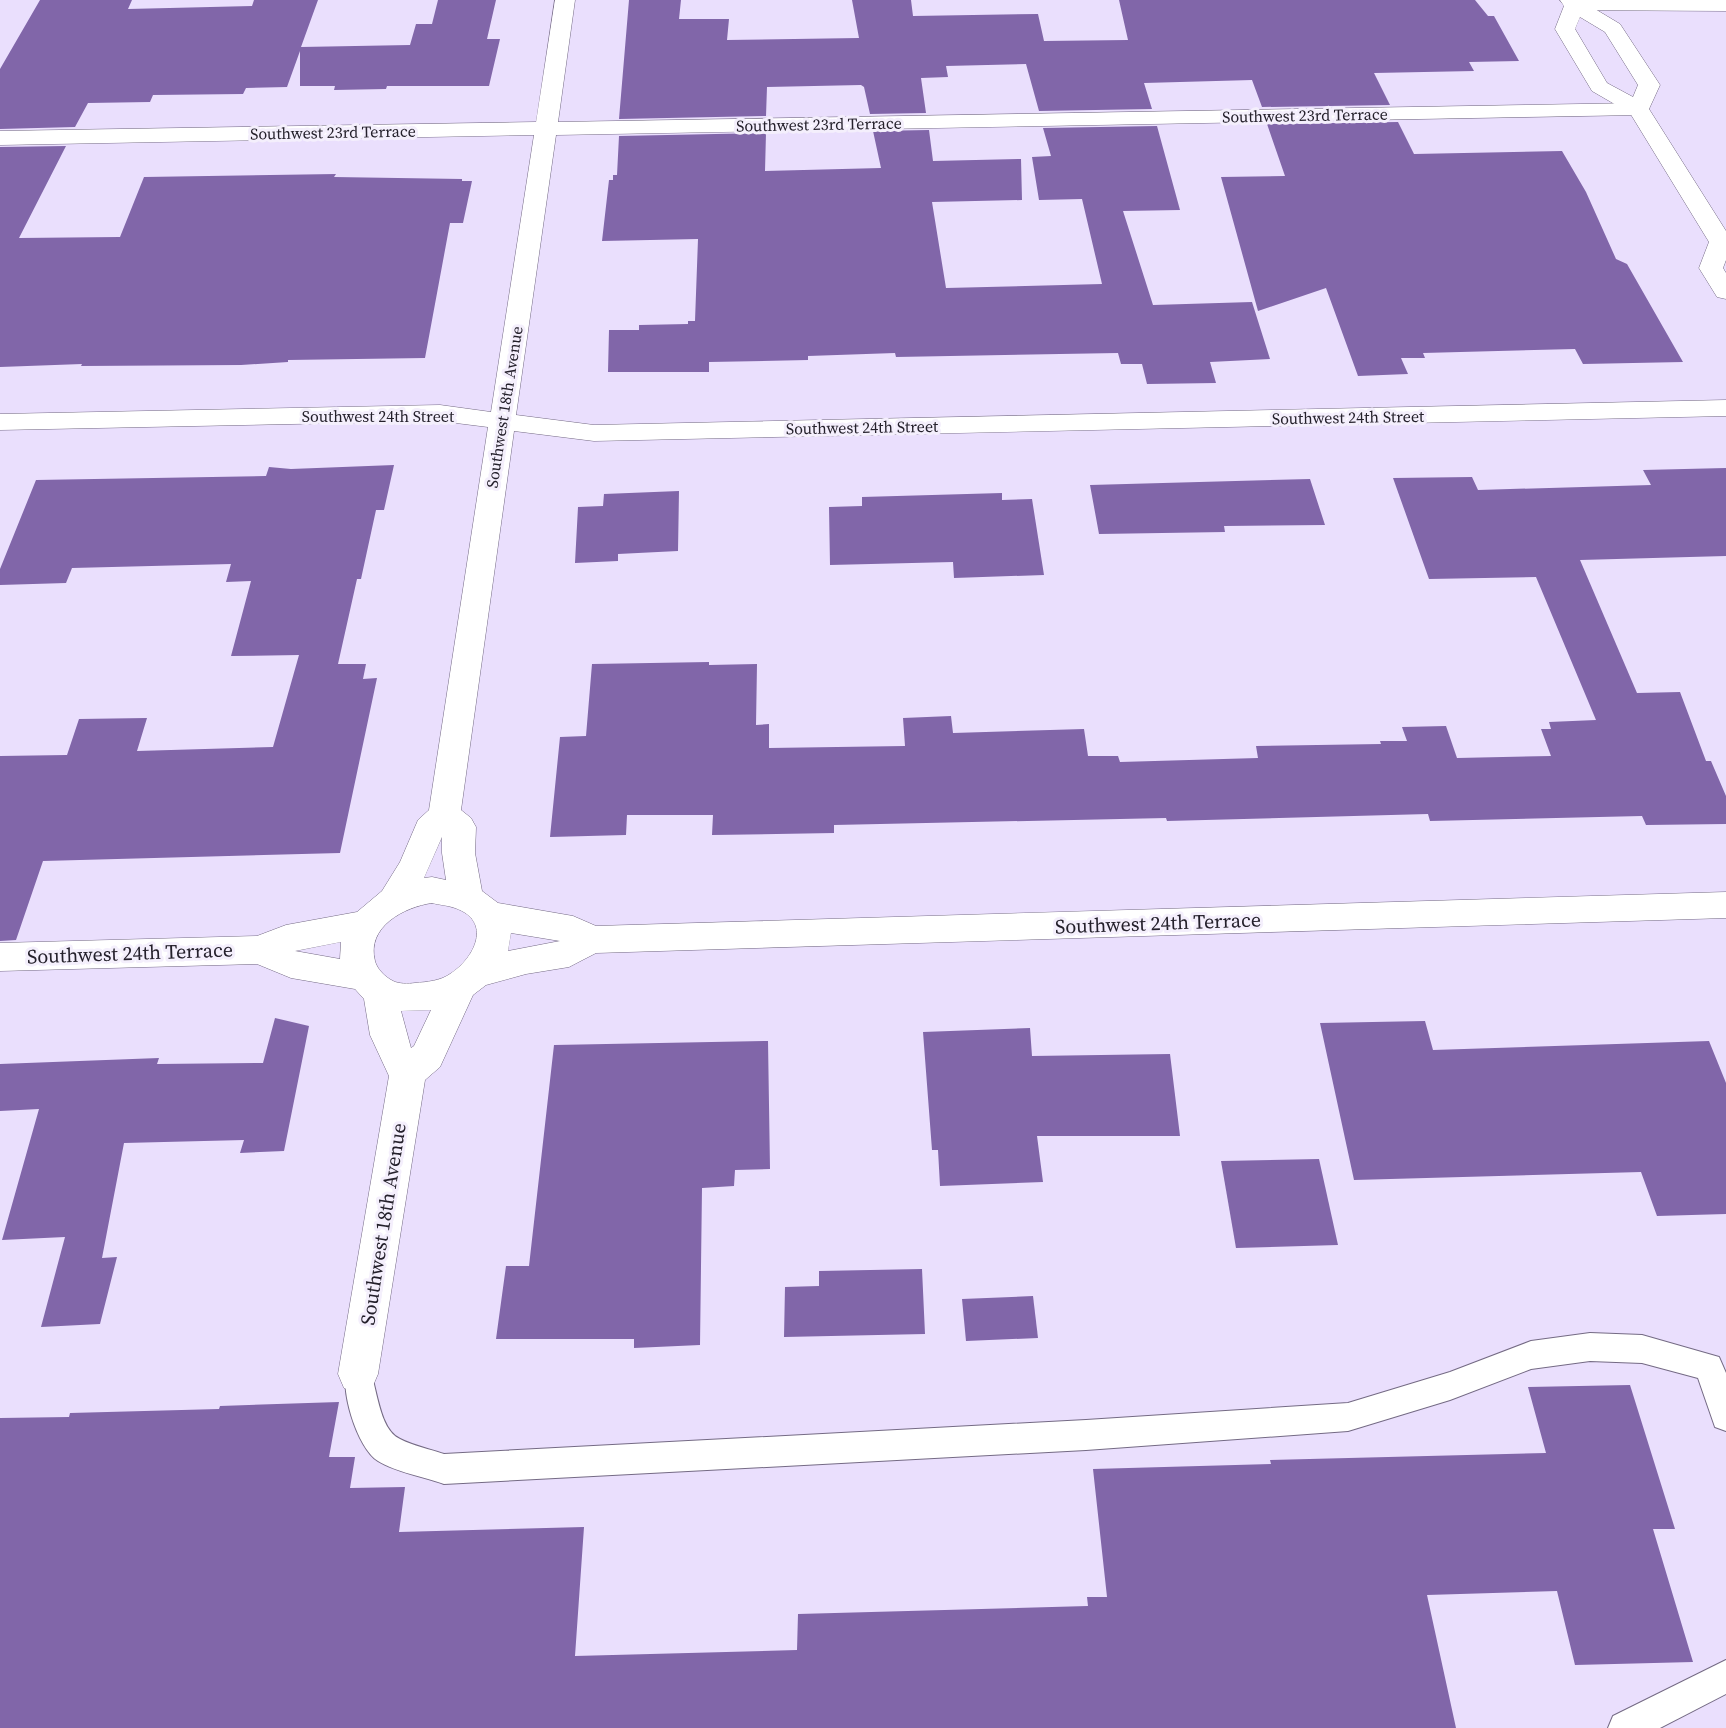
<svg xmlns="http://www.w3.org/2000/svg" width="1726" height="1728" font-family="'Source Serif 4',serif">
	<rect width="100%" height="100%" fill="#eadffd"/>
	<!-- building -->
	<g fill="#8166a9">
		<polygon points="40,0 132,0 128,9 252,6 254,0 318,0 301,47 410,45 416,24 432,24 438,0 496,0 487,39 500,39 489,86 387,86 386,89 334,90 335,86 300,86 300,51 287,87 246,88 243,94 153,95 150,102 88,103 75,127 0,129 0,69"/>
		<polygon points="629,0 681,0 679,19 729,19 727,40 859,38 852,0 911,0 913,16 1038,14 1044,41 1128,40 1119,0 1475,0 1488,16 1494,16 1519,61 1469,62 1474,71 1374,73 1390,105 1262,107 1252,80 1144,83 1152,109 1039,111 1026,64 946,66 948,77 921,78 926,113 870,114 864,87 861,85 767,87 766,116 619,119"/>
		<polygon points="1398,122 1414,154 1562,151 1586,192 1616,259 1627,264 1683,362 1583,364 1575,349 1423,353 1425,358 1401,358 1408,374 1358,376 1326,288 1258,311 1221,177 1285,176 1267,124"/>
		<polygon points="1157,126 1180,210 1123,211 1153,305 1252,302 1270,359 1210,362 1216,383 1147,384 1142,364 1121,364 1118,353 896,357 895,353 808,356 808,360 709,362 709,372 608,372 609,330 639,330 639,325 688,324 688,321 695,321 698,239 602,241 609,180 613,180 613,175 617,175 619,136 766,133 765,171 881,168 873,131 929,130 933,161 1021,159 1022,200 932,202 946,288 1102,284 1082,199 1039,200 1032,157 1051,156 1043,128"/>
		<polygon points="66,146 19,238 120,237 144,177 336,174 334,177 462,179 462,181 472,181 463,223 450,223 425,358 288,360 288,362 241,365 81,366 82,364 0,367 0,147"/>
		<polygon points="394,465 384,510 376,510 361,579 357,579 338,664 366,664 363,679 377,678 340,853 43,861 16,940 0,941 0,756 67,755 79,719 147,718 137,751 273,747 299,655 231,656 251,581 226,582 231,564 72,568 66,583 0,585 0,569 36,480 266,476 269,467 291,469"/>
		<polygon points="1726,468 1726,556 1580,560 1637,693 1680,692 1706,761 1711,761 1726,796 1726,824 1646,825 1642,816 1430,821 1428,814 1167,821 1166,818 834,825 834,833 712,835 713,815 627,815 626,835 550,837 560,737 586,736 592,664 709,662 709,665 757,664 756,725 769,724 769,748 905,746 903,718 951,716 953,733 1084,729 1088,756 1118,756 1120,762 1258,758 1256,746 1381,744 1380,741 1407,741 1402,727 1446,726 1457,758 1551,756 1541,729 1551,729 1549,722 1596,720 1536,577 1429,579 1393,478 1472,477 1478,490 1651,485 1643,470"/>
		<polygon points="1310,479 1325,525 1224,526 1225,532 1099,534 1090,485"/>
		<polygon points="679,491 678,551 618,554 618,561 575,563 578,507 603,506 604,494"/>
		<polygon points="1002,493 1002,500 1032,499 1044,575 954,578 953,562 830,565 829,507 862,506 862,497"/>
		<polygon points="275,1018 309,1026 284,1151 240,1153 244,1140 124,1143 102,1258 117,1257 100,1324 41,1327 65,1237 2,1240 39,1109 0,1111 0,1064 159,1058 157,1064 263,1063"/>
		<polygon points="1425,1021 1433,1050 1709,1041 1726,1083 1726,1214 1657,1216 1641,1172 1354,1180 1320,1023"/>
		<polygon points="1030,1028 1032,1056 1170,1054 1180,1136 1037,1136 1043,1182 940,1186 938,1150 932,1150 923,1032"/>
		<polygon points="768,1041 770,1169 735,1170 734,1186 702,1188 700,1345 634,1348 634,1339 496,1339 506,1266 529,1266 554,1045"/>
		<polygon points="1319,1159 1338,1245 1236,1248 1221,1161"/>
		<polygon points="922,1269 925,1334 784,1337 785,1287 819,1286 819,1271"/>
		<polygon points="1033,1296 1038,1338 966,1341 962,1299"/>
		<polygon points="1630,1385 1675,1529 1653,1529 1693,1662 1575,1665 1557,1591 1427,1595 1456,1728 0,1728 0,1418 69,1417 70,1413 219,1409 220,1406 339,1402 329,1457 355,1457 350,1488 405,1487 399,1532 584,1527 575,1656 797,1650 798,1614 1088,1606 1087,1597 1107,1597 1093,1469 1271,1464 1270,1460 1546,1453 1528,1387"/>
	</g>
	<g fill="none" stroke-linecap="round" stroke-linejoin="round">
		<defs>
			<g id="service">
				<path d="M1590,1333L1642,1335L1719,1357L1726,1373V1431L1715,1427L1698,1378L1642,1363L1590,1361L1531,1369L1450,1400L1348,1431L1086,1450L444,1484C425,1477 395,1472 378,1461C357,1448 338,1386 348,1364L358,1360L368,1364C377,1384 378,1429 400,1439C413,1446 430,1449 444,1454L1086,1420L1348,1403L1450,1372L1531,1341Z"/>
				<polygon points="1726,1660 1726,1694 1660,1728 1608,1728 1613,1716"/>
			</g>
			<g id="minor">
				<path d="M555,0H575L558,122L1638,103L1646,104L1649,109L1646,114L1638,115L556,135L516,415L594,425L1726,400V416L594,441L514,431L461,810L471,818L476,827L475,853L482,891L498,903L573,916L596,926L1726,892V918L596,953L569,967L526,974L486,985L473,995L440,1067L425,1080L378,1374L372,1388L358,1393L344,1388L338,1374L389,1076L370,1035L364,999L355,989L291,978L257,964L0,971V943L257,936L286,925L357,912L382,891L400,862L418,820L429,810L488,427L440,421L0,430V414L440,405L491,412L534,135L0,145V131L536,122ZM442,837V853L446,880L432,877L424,878ZM432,903C439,905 447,905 455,908C493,921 475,958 450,974C440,981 427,982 415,983C408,984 399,984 393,981C385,977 377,969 375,961C366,927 404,907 432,903ZM511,933L560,941L508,951ZM341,942L340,959L295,951ZM431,1010L414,1046L411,1048L401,1011Z"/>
				<polygon points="1574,0 1726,0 1726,11 1567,10 1564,6 1567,2"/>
			</g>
			<path id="secondary" d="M1560,0H1580L1620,24L1660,85L1649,109L1726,231V260L1723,268L1726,273V299L1717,297L1699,268L1709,242L1630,113L1592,91L1555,29L1564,6ZM1580,17L1605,32L1638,85L1633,97L1607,83L1575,29Z"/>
		</defs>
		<!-- service casing -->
		<use href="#service" stroke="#746a84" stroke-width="2"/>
		<!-- minor casing -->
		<use href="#minor" stroke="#746a84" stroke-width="1"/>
		<!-- secondary casing -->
		<use href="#secondary" stroke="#746a84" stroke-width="1"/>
		<!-- service -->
		<use href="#service" fill="#fff" fill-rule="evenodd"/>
		<!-- minor -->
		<use href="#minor" fill="#fff" fill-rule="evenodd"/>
		<!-- secondary -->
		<use href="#secondary" fill="#fff" fill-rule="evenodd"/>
	</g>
	<g text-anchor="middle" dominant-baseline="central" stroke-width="6" stroke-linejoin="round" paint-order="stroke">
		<!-- far-street labels -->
		<g font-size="16" fill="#24202b" stroke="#f4effc">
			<text transform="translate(1305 115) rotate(-1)">Southwest 23rd Terrace</text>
			<text transform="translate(819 124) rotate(-1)">Southwest 23rd Terrace</text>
			<text transform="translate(333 132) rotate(-1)">Southwest 23rd Terrace</text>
			<text transform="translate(504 407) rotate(-81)">Southwest 18th Avenue</text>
			<text x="378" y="416">Southwest 24th Street</text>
			<text transform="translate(1348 417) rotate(-1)">Southwest 24th Street</text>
			<text transform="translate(862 427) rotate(-1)">Southwest 24th Street</text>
		</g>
		<!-- street labels -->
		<g font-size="20" fill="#24202b" stroke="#f4effc">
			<text transform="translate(1158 923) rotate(-2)">Southwest 24th Terrace</text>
			<text transform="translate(130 953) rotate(-2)">Southwest 24th Terrace</text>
			<text transform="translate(383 1224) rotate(-81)">Southwest 18th Avenue</text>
		</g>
	</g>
</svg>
